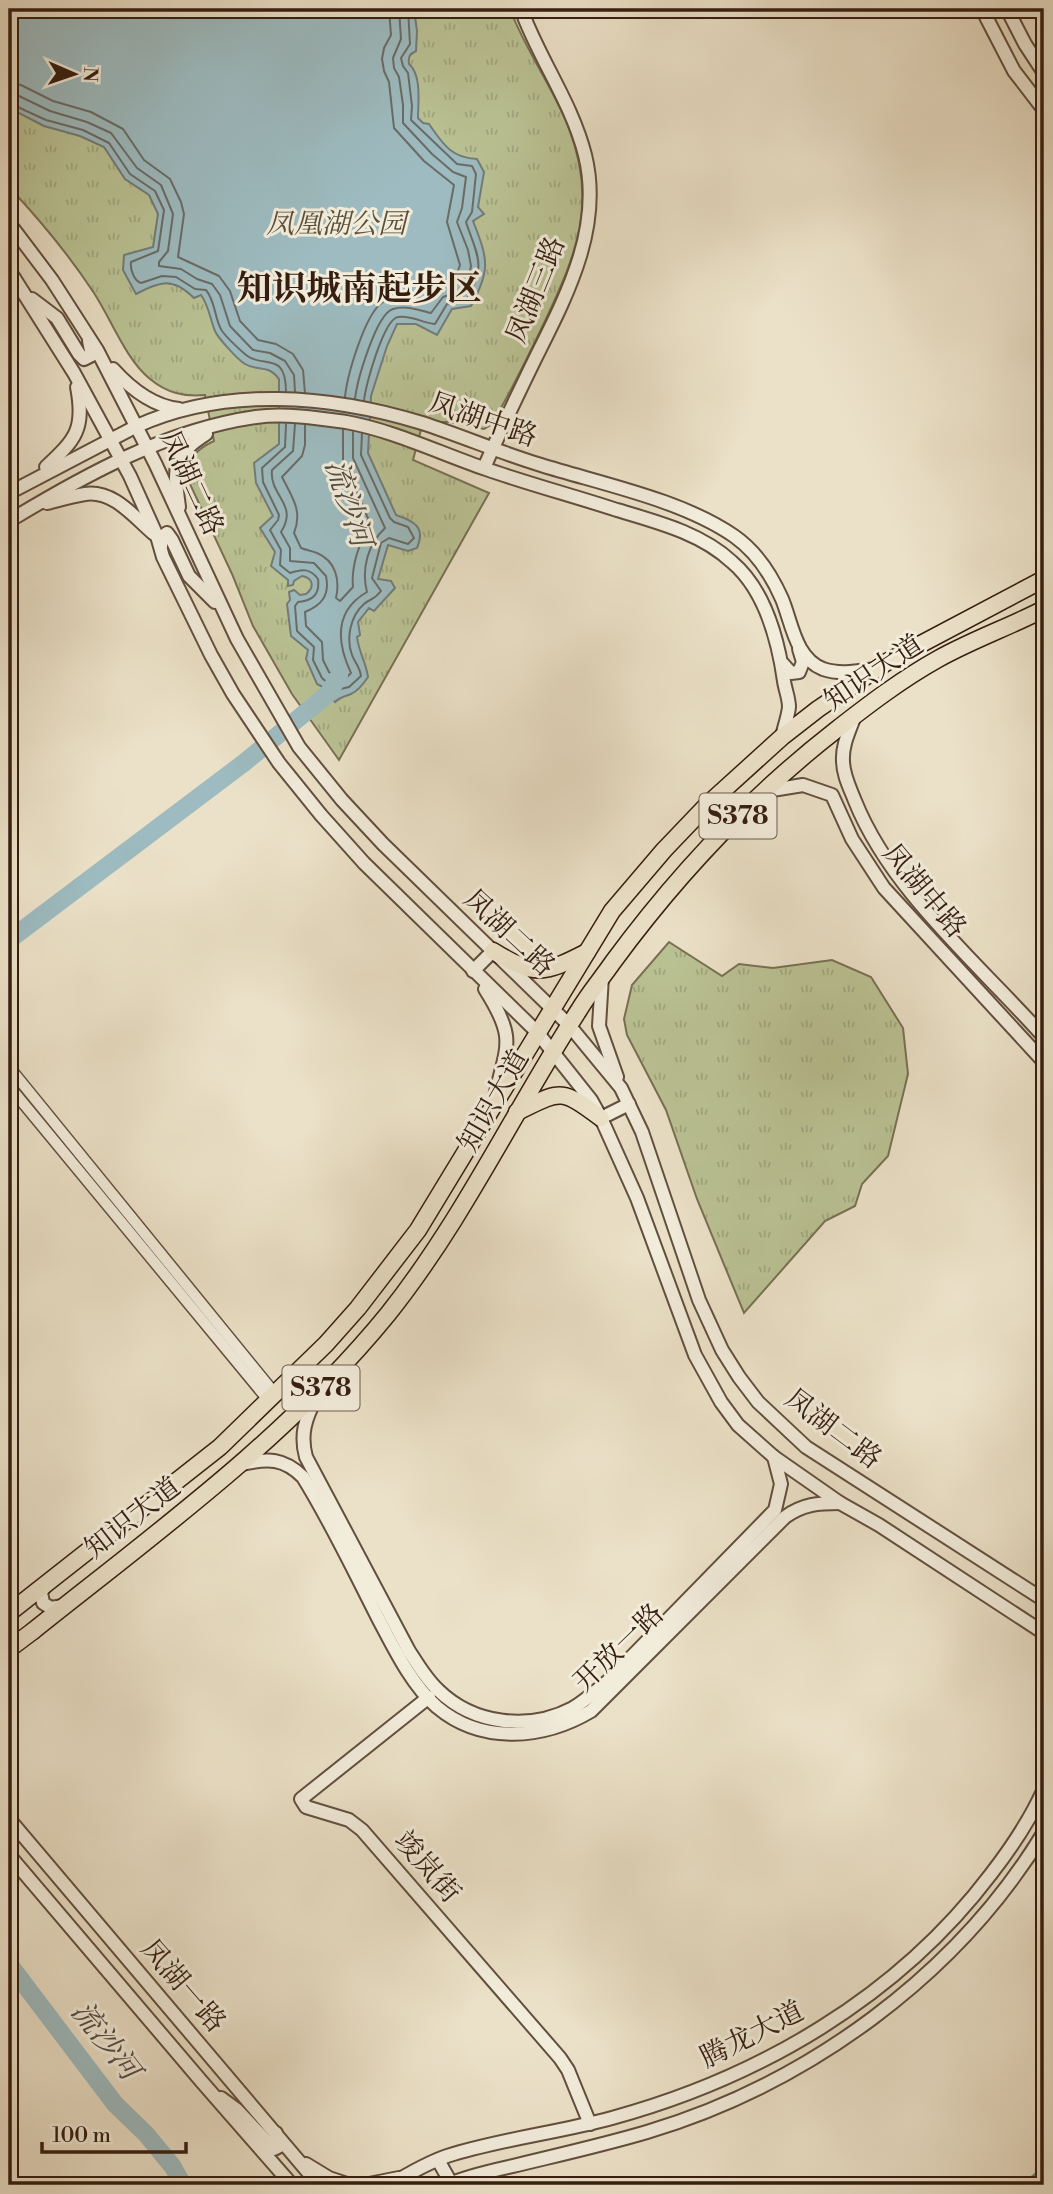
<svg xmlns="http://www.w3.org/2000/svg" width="1053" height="2194" font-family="'Libre Bodoni','Noto Serif SC',serif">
	<defs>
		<pattern id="park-tufts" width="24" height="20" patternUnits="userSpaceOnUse" patternTransform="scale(1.75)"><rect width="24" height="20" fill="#bac294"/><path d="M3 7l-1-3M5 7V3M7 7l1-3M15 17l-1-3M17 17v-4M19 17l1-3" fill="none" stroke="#a0a67f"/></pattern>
	</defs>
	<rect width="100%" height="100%" fill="#ebe1c8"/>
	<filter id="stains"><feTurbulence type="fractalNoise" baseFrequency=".00286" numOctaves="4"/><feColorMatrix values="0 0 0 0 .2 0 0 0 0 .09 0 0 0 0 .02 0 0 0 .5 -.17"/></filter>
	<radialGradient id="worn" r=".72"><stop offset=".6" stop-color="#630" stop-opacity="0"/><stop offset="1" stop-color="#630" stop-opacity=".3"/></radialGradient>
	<!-- park -->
	<g fill="url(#park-tufts)" stroke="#787052" stroke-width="2">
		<path d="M9,9H510C526,52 554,88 569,129C598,204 576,255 544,323C528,357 511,391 492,424L484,429L450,422H423L413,460L489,493L339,760L292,694L253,626L232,574L189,482C187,460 194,450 214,441L205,395C184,397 167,393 150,379C126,360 111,319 94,293C69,255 40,220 9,187Z"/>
		<polygon points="669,942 722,976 739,964 773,968 832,960 871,977 903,1028 908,1074 888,1156 862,1184 855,1206 825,1221 744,1313 697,1199 666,1110 627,1035 624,1019 632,985"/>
	</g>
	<!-- water -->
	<g fill="#9dbbc0" stroke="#737c7a" stroke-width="2">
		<path d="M9,9H414L417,31L416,51C410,54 408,56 409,64C422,75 418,103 418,118L423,123L429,124C443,144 451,158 477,159L484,172L478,207L484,214L473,221C488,259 491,270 471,306L452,309L437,335L416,324H397L387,346L371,396L368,453L396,515C414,521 426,527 417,548L408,551L388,545L378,579L391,581L395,588L374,611L369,608L358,622L360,635L357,637C359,653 366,662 368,677C364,683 358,691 351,694C344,697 341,696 335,702L323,687L317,684L306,659L308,650L291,636L287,604L290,600L289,592L294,590L300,595L306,594C315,587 313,578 302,576L294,581L293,585L288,586V580L271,566L275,552L260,528L273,516L256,483L254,463L279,444V379C267,363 258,372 245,364C238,360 218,338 215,331C210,319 209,306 201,295L194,298C173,277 160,281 136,294L123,270L124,255L153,247L158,214L149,195L125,179L104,147L80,136L44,126L9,108Z"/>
		<polygon points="1044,2167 1044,2185 1014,2185 1017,2178 1030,2178"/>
	</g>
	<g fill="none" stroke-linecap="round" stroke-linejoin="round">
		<!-- shore -->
		<g stroke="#696c68" stroke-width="2">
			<polyline points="9,83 21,85 53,101 91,112 123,129 144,160 170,179 181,202 184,214 178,257 219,276 230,291 240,321 258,340 276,344 293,354 303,370 305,393"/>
			<polyline points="9,94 17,95 50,111 87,122 111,133 137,168 161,185 173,214 168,251 159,262 159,266 181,269 197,279 212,284 220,295 230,326 253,350 270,353 285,361 294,375 295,392"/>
			<path d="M9,103L46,120L83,130L109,143L130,174L155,191L164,210L158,251L131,262C130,269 134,281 141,283L162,276L176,277L195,289L206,290C216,302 214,318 222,331C228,339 239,349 246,355C263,369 286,350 286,392"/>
			<path d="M345,397C347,376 365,313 383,302C396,294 413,298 427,299L437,288L454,282L460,265L447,222L454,185L424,161L394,128L389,82L384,71L382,59L384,48L391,35L389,9"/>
			<path d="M355,399C357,381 376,314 393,309C406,305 419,310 431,313L443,297L461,291L468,280L471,266L468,250L457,222L462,208L466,177L453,172L432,154L403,123V105L399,77L394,68L393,58L401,39L399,9"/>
			<path d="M364,401C365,386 384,319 398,317C412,315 422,323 435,324L447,304L467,299C487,264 477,256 466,222L472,212L476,174L472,166L457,164L411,120L412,106L408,73L403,66L401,58L410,44L408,9"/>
			<path d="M286,424L285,447L262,468L263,482L279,515L278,520L270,530L281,550L280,565L290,573C302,569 310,568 318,579C320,594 313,601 298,602L295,606L297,631L314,647L313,660L322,678L336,690L349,687L361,676C360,667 355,663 352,655C346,639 350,616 364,604C371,598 373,601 381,591L372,578L381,543L389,538L408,544L414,538L408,527L394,522L390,518L361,455L362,433"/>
			<path d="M295,424L293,451L272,470C269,496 299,504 281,532L290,548V561L314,563L326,576C330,595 322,605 305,612L306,626L322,642L323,660L329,672L339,680L345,679L351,673C337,643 334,611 367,592C361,569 368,544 385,528L353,458V432"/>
			<path d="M305,425V445L302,456L282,477C292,497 303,511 294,533L301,548C306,550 312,551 317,553C336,561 340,580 336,598L340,601L353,587C351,567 359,541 371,525L343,461V429"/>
		</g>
		<!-- river -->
		<g stroke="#9dbbc0" stroke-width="18">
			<polyline points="9,940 245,762 328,694 339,676"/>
			<polyline points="9,1964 115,2104 146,2134 173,2167 183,2185"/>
		</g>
		<defs>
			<g id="minor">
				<polyline points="9,1067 276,1395"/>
				<polyline points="9,1086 269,1401"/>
			</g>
			<g id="tertiary">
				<polyline points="982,9 1014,71 1044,110"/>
				<polyline points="1007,9 1025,44 1044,73"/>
				<polyline points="9,223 52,280 97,350 155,463 237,639 299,747 342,800 383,844 569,1025 621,1088 642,1132 699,1300 722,1350 739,1377 758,1402 806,1447 1044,1600"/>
				<polyline points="9,270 74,373 130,476 157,536 163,557 211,655 233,694 279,763 321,815 364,863 537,1032 591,1100 601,1118 637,1198 695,1355 721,1402 738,1425 774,1457 840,1503 879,1525 1044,1633"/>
				<polyline points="32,299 57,318 79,354 84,359 92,355 89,341"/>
				<path d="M113,369C131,389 152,406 179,409"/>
				<path d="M46,467C76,439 85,429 77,387"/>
				<path d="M484,468C500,431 518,394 536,357C567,295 603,227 585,155C572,103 539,59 521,9"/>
				<path d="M9,493L137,426C226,386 330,395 422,423C462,436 501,453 541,465C602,484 682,500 734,536C757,552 771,574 782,599C792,623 795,658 823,669C840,675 859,671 876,669"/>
				<path d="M47,503C59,500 72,496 85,494C114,490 134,517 154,534"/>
				<path d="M179,507C174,469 171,456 206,434"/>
				<path d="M9,521C85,475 166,430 256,417C284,413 318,418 346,422C395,431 439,453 486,469C529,484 574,496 617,510C657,522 701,533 732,562C765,590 778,639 784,681C785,689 789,698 789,707C788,717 784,727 782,737"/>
				<polyline points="161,546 162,537 167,533 172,540 189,576 215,602"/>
				<polyline points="783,664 791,673 799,672 803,662 799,649"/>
				<path d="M855,715C850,730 842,744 843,761C843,775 850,788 855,801C891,891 980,965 1044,1037"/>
				<polyline points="766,791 803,785 832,795 852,839 884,888 1044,1062"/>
				<polyline points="473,971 493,951"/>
				<polyline points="602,977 599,1026 617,1077"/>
				<path d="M485,989C518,1041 506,1045 494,1101"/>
				<polyline points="601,1118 629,1104"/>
				<path d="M316,1398C305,1419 300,1435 306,1457L409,1651C418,1665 426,1679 438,1690C474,1725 529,1731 573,1708C585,1701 596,1691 607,1682L775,1510L781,1484L774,1457"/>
				<path d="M242,1464C268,1458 284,1458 303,1477C331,1522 354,1571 378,1618C394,1648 411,1684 437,1707C482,1745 544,1739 591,1711L785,1517C803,1504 818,1503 840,1503"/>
				<polyline points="47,1584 41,1592 43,1603 51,1608 63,1606"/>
				<polyline points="429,1697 301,1799 306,1807 349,1820 362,1830 560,2058 568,2070 590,2124"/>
				<polyline points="9,1819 319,2185"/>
				<polyline points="9,1855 202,2082 292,2185"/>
				<polyline points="221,2098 236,2109 274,2149 278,2147 276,2133"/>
				<polyline points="438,2160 451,2183"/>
				<polyline points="306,2164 329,2178 350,2185"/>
				<polyline points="364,2185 399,2178"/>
				<path d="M390,2185C408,2174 427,2163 447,2156C500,2139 557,2133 612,2118C759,2078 898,1997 991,1874C1012,1847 1030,1820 1044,1789"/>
				<path d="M447,2185C467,2176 491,2171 513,2166C558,2155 603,2145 647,2132C807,2084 957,1976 1044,1832"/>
			</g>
			<g id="primary">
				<path d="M493,951C535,977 544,974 587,952"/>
				<path d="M517,1112C562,1090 560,1088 601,1118"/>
				<polyline points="9,1613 220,1447 326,1344 358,1308 418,1230 612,911 664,850 707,805 782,737 818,709 887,662 1044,579"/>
				<path d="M33,1631C157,1532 287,1438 388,1314C463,1220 514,1111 579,1010C589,993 602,978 613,962C677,875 750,797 836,730C868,705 902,679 938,659C972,640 1009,627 1044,609"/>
			</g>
		</defs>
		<!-- minor casing -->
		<use href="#minor" stroke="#624f3e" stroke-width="13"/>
		<!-- tertiary casing -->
		<use href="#tertiary" stroke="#624f3e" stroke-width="16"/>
		<!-- primary casing -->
		<use href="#primary" stroke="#351e10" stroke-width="19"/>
		<!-- minor -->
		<use href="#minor" stroke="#f2ecdb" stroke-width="10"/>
		<!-- tertiary -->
		<use href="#tertiary" stroke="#f2ecdb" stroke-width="12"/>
		<!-- primary -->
		<use href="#primary" stroke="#ebe1c8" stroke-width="16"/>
		<defs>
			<polyline id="primary-bridge" points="9,1649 33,1631"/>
		</defs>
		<!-- primary-bridge casing -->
		<use href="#primary-bridge" stroke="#351e10" stroke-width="19" stroke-linecap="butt"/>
		<!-- primary-bridge -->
		<use href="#primary-bridge" stroke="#ebe1c8" stroke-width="16"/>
	</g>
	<g text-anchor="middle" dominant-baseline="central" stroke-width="6" stroke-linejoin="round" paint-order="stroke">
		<!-- shield labels -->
		<g fill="#f2ecdb" stroke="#6e5c4d" stroke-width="2">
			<rect x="699.5" y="793.5" width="77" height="45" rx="5"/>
			<rect x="282.5" y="1365.5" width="77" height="45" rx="5"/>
		</g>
		<g font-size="26" font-weight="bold" fill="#351e10">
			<text x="738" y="816">S378</text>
			<text x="321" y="1388">S378</text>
		</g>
		<!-- park labels -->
		<g font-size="28" font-style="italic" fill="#5d4f38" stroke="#f2ecdb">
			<text x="336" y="224">凤凰湖公园</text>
		</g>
		<!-- street labels -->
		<g font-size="28" fill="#351e10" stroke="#f2ecdb">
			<text transform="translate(536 290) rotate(-68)">凤湖三路</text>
			<text transform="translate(483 420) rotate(19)">凤湖中路</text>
			<text transform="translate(191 483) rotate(65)">凤湖二路</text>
			<text transform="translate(874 673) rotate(-34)">知识大道</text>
			<text transform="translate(924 891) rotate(50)">凤湖中路</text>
			<text transform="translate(509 933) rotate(43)">凤湖二路</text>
			<text transform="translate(494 1101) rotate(-60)">知识大道</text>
			<text transform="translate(833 1429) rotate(37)">凤湖二路</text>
			<text transform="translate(133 1518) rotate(-38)">知识大道</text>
			<text transform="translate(619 1648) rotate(-44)">开放一路</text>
			<text transform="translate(427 1867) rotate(49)">竣岚街</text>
			<text transform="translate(183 1986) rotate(49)">凤湖一路</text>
			<text transform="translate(752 2035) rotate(-27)">腾龙大道</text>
		</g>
		<!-- water labels -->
		<g font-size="30" font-style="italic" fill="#544d45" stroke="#f2ecdb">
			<text transform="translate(348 503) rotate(72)">流沙河</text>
			<text transform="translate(105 2041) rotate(52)">流沙河</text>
		</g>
		<!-- district labels -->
		<g font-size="35" font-weight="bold" fill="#351e10" stroke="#f2ecdb">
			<text x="359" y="289">知识城南起步区</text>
		</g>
	</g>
	<!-- margin -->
	<rect width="1053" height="2194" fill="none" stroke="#ebe1c8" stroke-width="35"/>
	<rect x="10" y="10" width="1032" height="2173" fill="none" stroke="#351e10" stroke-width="3.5"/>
	<rect x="18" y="18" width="1018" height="2159" fill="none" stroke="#351e10" stroke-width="2"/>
	<!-- north arrow -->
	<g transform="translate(74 74) rotate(92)" stroke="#f2ecdb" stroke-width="5" paint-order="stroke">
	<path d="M0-5L12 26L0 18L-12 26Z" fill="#351e10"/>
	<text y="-10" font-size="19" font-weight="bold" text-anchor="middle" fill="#351e10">N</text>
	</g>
	<!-- scale -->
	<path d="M42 2142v10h144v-10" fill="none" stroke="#351e10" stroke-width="3.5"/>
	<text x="52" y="2142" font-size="21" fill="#351e10" stroke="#f2ecdb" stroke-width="5" paint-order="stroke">100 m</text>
	<rect width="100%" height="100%" filter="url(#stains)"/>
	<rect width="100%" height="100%" fill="url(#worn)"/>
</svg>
